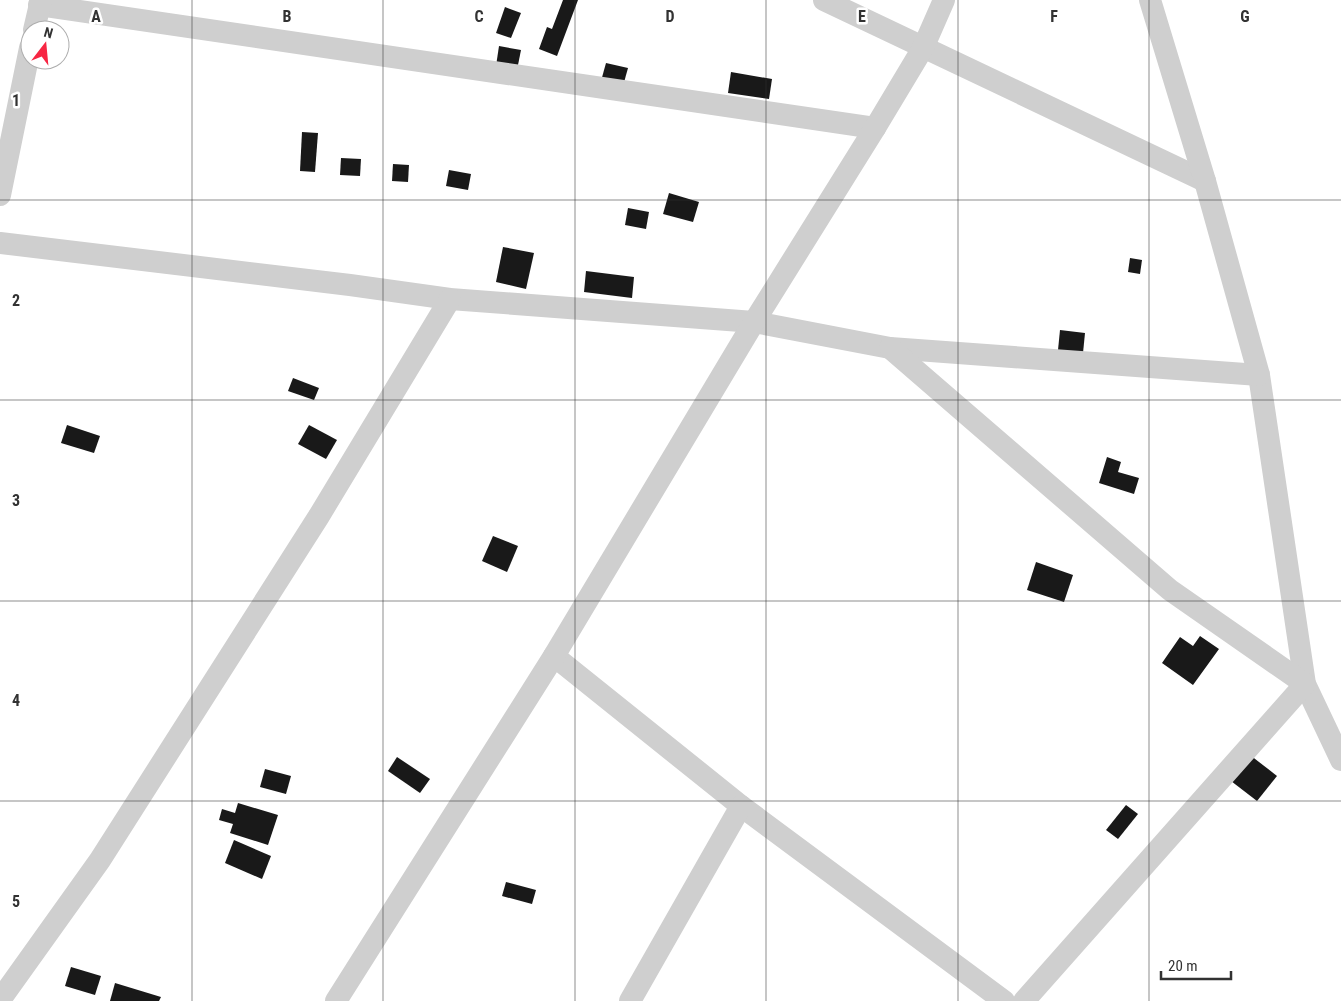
<svg xmlns="http://www.w3.org/2000/svg" width="1341" height="1001" font-family="'Roboto Condensed',sans-serif">
	<rect width="100%" height="100%" fill="#fff"/>
	<!-- building -->
	<g fill="#191919">
		<polygon points="563,0 578,0 557,56 539,49 547,27 552,29"/>
		<polygon points="505,7 521,13 511,38 496,33"/>
		<polygon points="499,46 521,50 517,70 496,66"/>
		<polygon points="606,63 628,68 623,86 601,81"/>
		<polygon points="731,72 772,79 769,99 728,93"/>
		<polygon points="302,132 318,133 315,172 300,171"/>
		<polygon points="341,158 361,159 360,176 340,175"/>
		<polygon points="393,164 409,165 408,182 392,181"/>
		<polygon points="449,170 471,174 468,190 446,186"/>
		<polygon points="669,193 699,202 693,222 663,214"/>
		<polygon points="628,208 649,212 646,229 625,225"/>
		<polygon points="503,247 534,253 526,289 496,282"/>
		<polygon points="1130,258 1142,260 1140,274 1128,272"/>
		<polygon points="586,271 634,277 632,298 584,292"/>
		<polygon points="1060,330 1085,333 1083,353 1058,350"/>
		<polygon points="293,378 319,388 314,400 288,391"/>
		<polygon points="67,425 100,436 94,453 61,443"/>
		<polygon points="309,425 337,440 326,459 298,444"/>
		<polygon points="1107,457 1121,462 1118,472 1139,478 1134,494 1099,483"/>
		<polygon points="493,536 518,546 507,572 482,561"/>
		<polygon points="1036,562 1073,575 1064,602 1027,590"/>
		<polygon points="1200,636 1219,649 1193,685 1162,663 1180,637 1193,646"/>
		<polygon points="1250,755 1277,776 1257,801 1231,781"/>
		<polygon points="397,757 430,779 420,793 388,771"/>
		<polygon points="265,769 291,776 286,794 260,787"/>
		<polygon points="238,803 278,815 268,845 230,833 233,824 219,820 222,809 235,813"/>
		<polygon points="1126,805 1138,814 1118,839 1106,830"/>
		<polygon points="234,840 271,856 262,879 225,863"/>
		<polygon points="506,882 536,890 532,904 502,896"/>
		<polygon points="71,967 101,976 95,995 65,986"/>
		<polygon points="115,983 161,997 159,1001 110,1001"/>
	</g>
	<g fill="none" stroke-linecap="round" stroke-linejoin="round">
		<!-- minor -->
		<g stroke="#cfcfcf" stroke-width="22">
			<polyline points="824,0 1205,181"/>
			<polyline points="1150,0 1205,181 1259,375 1305,684 1341,760"/>
			<polyline points="39,5 875,128"/>
			<polyline points="34,30 41,0"/>
			<polyline points="0,195 30,48"/>
			<polyline points="0,243 350,285 450,299 754,322 890,348 1259,375"/>
			<polyline points="890,348 1170,590 1305,684 1024,1001"/>
			<polyline points="554,656 741,806 1004,1001"/>
			<polyline points="0,1000 100,860 319,516 450,299"/>
			<polyline points="336,1001 554,656 754,322 875,128 923,48 944,0"/>
			<polyline points="630,1001 741,806"/>
		</g>
	</g>
	<!-- grid -->
	<path fill="none" stroke="#323232" stroke-width="1" stroke-opacity="0.55" d="M192,0V1001M383,0V1001M575,0V1001M766,0V1001M958,0V1001M1149,0V1001M0,200H1341M0,400H1341M0,601H1341M0,801H1341"/>
	<g font-size="16" text-anchor="middle" font-weight="bold" fill="#323232" stroke="#fff" stroke-width="5" stroke-linejoin="round" paint-order="stroke">
		<text x="96" y="22">A</text>
		<text x="287" y="22">B</text>
		<text x="479" y="22">C</text>
		<text x="670" y="22">D</text>
		<text x="862" y="22">E</text>
		<text x="1054" y="22">F</text>
		<text x="1245" y="22">G</text>
		<text x="16" y="106">1</text>
		<text x="16" y="306">2</text>
		<text x="16" y="506">3</text>
		<text x="16" y="706">4</text>
		<text x="16" y="907">5</text>
	</g>
	<!-- north arrow -->
	<g transform="translate(45 45) rotate(16)"><circle r="24" fill="#ffffff" stroke="#adadad"/>
	<path d="M0-4L9 19L0 12L-9 19Z" fill="#f72643"/>
	<text y="-8" font-size="14" font-weight="bold" text-anchor="middle" fill="#323232">N</text>
	</g>
	<!-- scale -->
	<path d="M1161 971v8h70v-8" fill="none" stroke="#323232" stroke-width="2.5"/>
	<text x="1168" y="971" font-size="15" fill="#323232" stroke="#ffffff" stroke-width="4" paint-order="stroke">20 m</text>
</svg>
